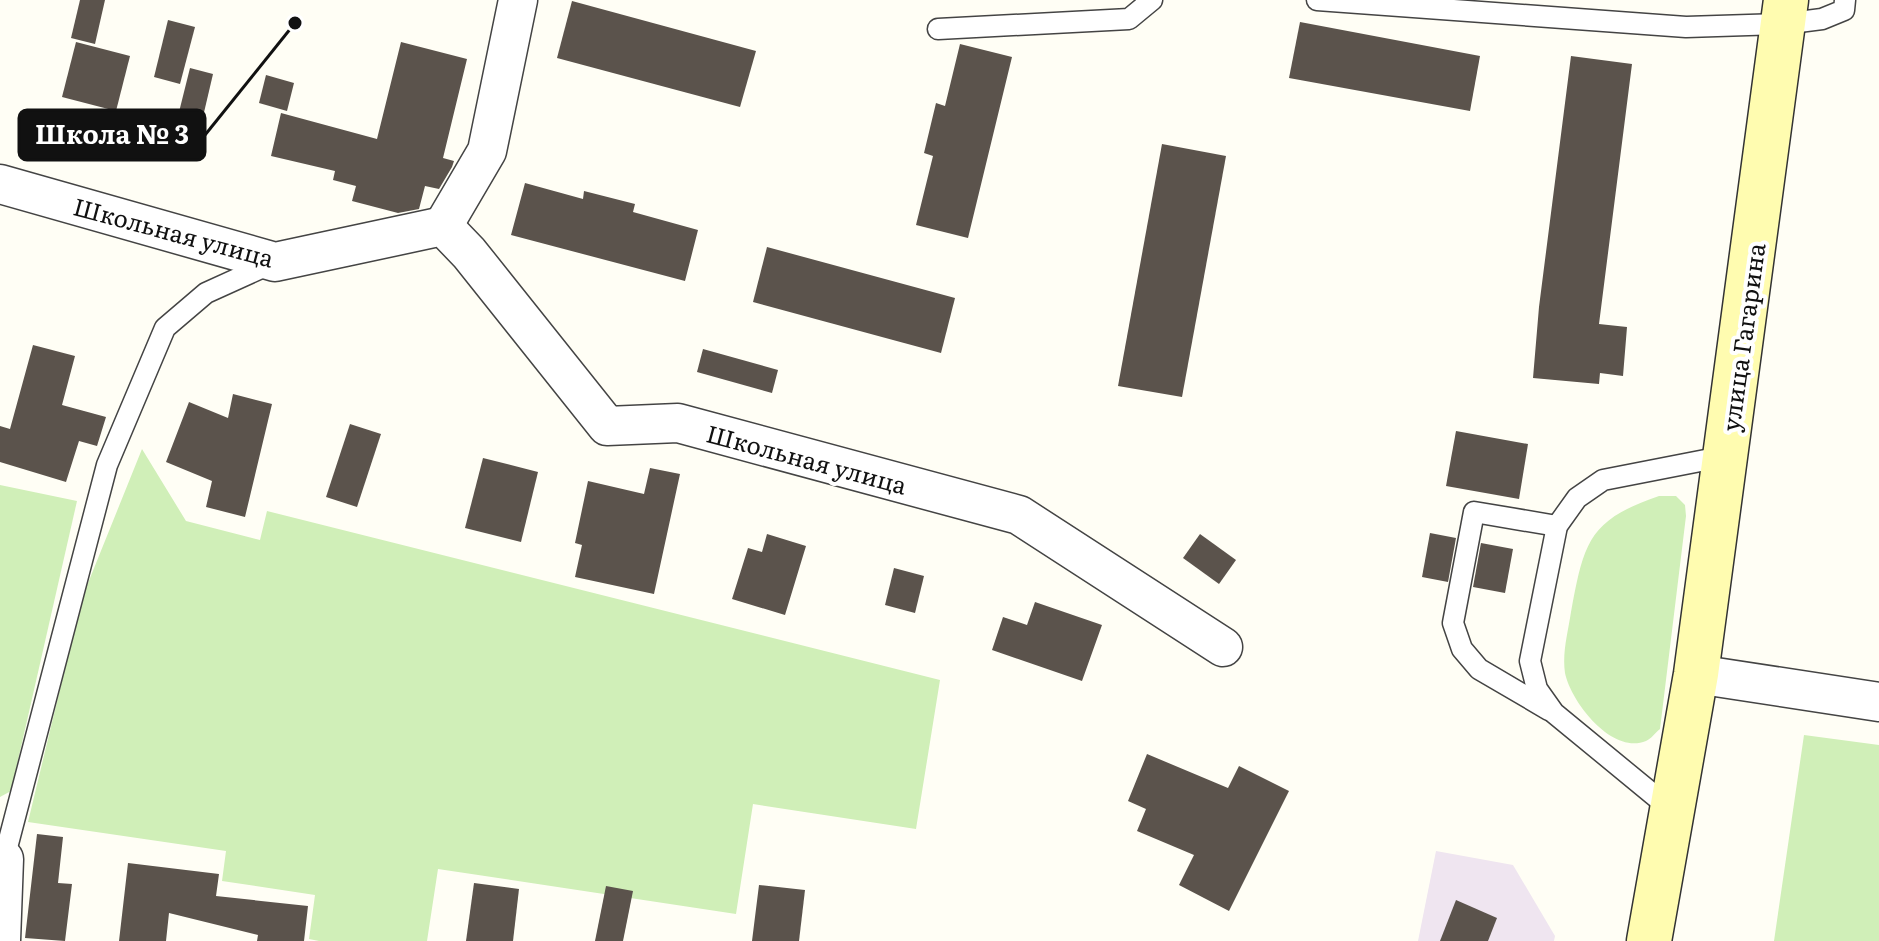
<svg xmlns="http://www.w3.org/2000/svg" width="1879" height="941" font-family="Literata,serif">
	<rect width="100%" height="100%" fill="#fffef5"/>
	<!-- industrial -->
	<polygon fill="#efe5f0" points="1436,851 1513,865 1555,936 1554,941 1418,941"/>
	<!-- green -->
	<g fill="#d0efb8">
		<polygon points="142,449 186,521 260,540 267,511 940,680 916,829 753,804 736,914 438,869 427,941 319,941 309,939 315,895 222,881 226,851 28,822 82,598"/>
		<polygon points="0,485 77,501 11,791 0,797"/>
		<path d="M1659,496H1676L1685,505L1686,516L1660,729C1655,733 1651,739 1646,741C1612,755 1571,702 1565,673C1562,653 1568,632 1571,612C1584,543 1588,520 1659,496Z"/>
		<polygon points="1804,735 1879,745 1879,941 1774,941"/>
	</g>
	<!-- building -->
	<g fill="#5b534c">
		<polygon points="80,0 105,0 95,44 71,38"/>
		<polygon points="572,1 756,51 740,107 557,58"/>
		<polygon points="168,20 195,27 180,84 154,77"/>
		<polygon points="1300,22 1480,56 1470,111 1289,78"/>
		<polygon points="76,42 130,56 116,111 62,97"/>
		<polygon points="401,42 467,59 443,158 454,161 452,167 439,189 425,186 419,209 398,213 352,201 356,186 333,180 335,171 271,156 281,113 377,139"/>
		<polygon points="960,44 1012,57 968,238 916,225 933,156 924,153 936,103 945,106"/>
		<polygon points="1571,56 1632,64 1599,324 1627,327 1623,376 1600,373 1599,384 1533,378 1539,307"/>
		<polygon points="190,68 213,74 198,138 174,132"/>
		<polygon points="266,75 294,83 287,111 259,103"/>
		<polygon points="1162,144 1226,156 1182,397 1118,386"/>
		<polygon points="525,183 583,199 584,191 635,204 633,212 698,230 685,281 511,235"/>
		<polygon points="767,247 955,298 941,353 753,302"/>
		<polygon points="33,345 75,356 62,405 106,417 97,446 79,441 66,482 0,462 0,426 10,429"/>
		<polygon points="703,349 778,370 772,393 697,372"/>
		<polygon points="233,394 272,404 245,517 206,507 212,481 166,462 189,402 228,418"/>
		<polygon points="350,424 381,434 357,507 326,497"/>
		<polygon points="1456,431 1528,444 1519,499 1446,486"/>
		<polygon points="483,458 538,472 521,542 465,528"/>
		<polygon points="650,468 680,474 654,594 575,577 582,545 575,543 588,481 644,494"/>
		<polygon points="1430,533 1456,538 1448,582 1422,577"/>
		<polygon points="767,534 806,546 785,615 732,599 748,548 762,552"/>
		<polygon points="1200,534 1236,560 1219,584 1183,558"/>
		<polygon points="1481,543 1513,549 1505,593 1473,587"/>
		<polygon points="894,568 924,576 915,613 885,605"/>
		<polygon points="1035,602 1102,625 1082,681 992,650 1003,617 1027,625"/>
		<polygon points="1147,754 1228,788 1239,766 1289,791 1229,911 1179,885 1194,855 1137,831 1146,809 1128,801"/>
		<polygon points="37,834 63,837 58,883 72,884 65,941 25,938"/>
		<polygon points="128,863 219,874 216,896 308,906 304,941 257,941 258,935 169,913 166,941 119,941"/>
		<polygon points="474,883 519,889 513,941 466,941"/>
		<polygon points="759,885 805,890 799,941 752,941"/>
		<polygon points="606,886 633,891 623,941 595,941"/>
		<polygon points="1456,900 1497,918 1488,941 1440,941"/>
	</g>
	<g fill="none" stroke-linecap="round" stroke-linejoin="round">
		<defs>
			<g id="lane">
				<polyline points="1317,0 1686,27 1783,24 1822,19 1844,10 1845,0"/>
				<polyline points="938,29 1129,19 1152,0"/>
				<polyline points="1549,710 1479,669 1462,649 1453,623 1474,512 1557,526"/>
				<polyline points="1672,810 1554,713 1537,689 1530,661 1557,526 1577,498 1603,480 1726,456"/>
				<polyline points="4,859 107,465 165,328 206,293 272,263"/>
			</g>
			<g id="street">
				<polyline points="0,184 275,262 443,226 469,253 607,426 678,423 1019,515 1223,647"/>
				<polyline points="443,226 487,151 518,0"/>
				<polyline points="1696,674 1879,702"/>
				<polyline points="0,859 4,859 1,941"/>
			</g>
			<polyline id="secondary" points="1649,941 1696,674 1786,0"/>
		</defs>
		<!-- lane casing -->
		<use href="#lane" stroke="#444" stroke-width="23"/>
		<!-- street casing -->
		<use href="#street" stroke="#444" stroke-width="41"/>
		<!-- secondary casing -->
		<use href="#secondary" stroke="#333" stroke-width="47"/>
		<!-- lane -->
		<use href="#lane" stroke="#fff" stroke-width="20"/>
		<!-- street -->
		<use href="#street" stroke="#fff" stroke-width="38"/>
		<!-- secondary -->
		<use href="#secondary" stroke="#fffcb0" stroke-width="44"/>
	</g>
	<g text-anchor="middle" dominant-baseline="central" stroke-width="8" stroke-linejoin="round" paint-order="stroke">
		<!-- street labels -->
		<g font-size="24" fill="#111" stroke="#fff">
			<text transform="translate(174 231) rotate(15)">Школьная улица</text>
			<text transform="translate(1742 337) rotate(-82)">улица Гагарина</text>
			<text transform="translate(807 458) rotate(15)">Школьная улица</text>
		</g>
	</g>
	<!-- callouts -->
	<path fill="none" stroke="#111" stroke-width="3" d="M295 23L205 135"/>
	<circle fill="#111" stroke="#fff" stroke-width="3" cx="295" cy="23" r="8"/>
	<rect fill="#111" stroke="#111" stroke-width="3" x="19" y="110" width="186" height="50" rx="8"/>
	<g font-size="26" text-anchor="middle" font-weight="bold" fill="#fff">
		<text x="112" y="144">Школа № 3</text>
	</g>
</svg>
